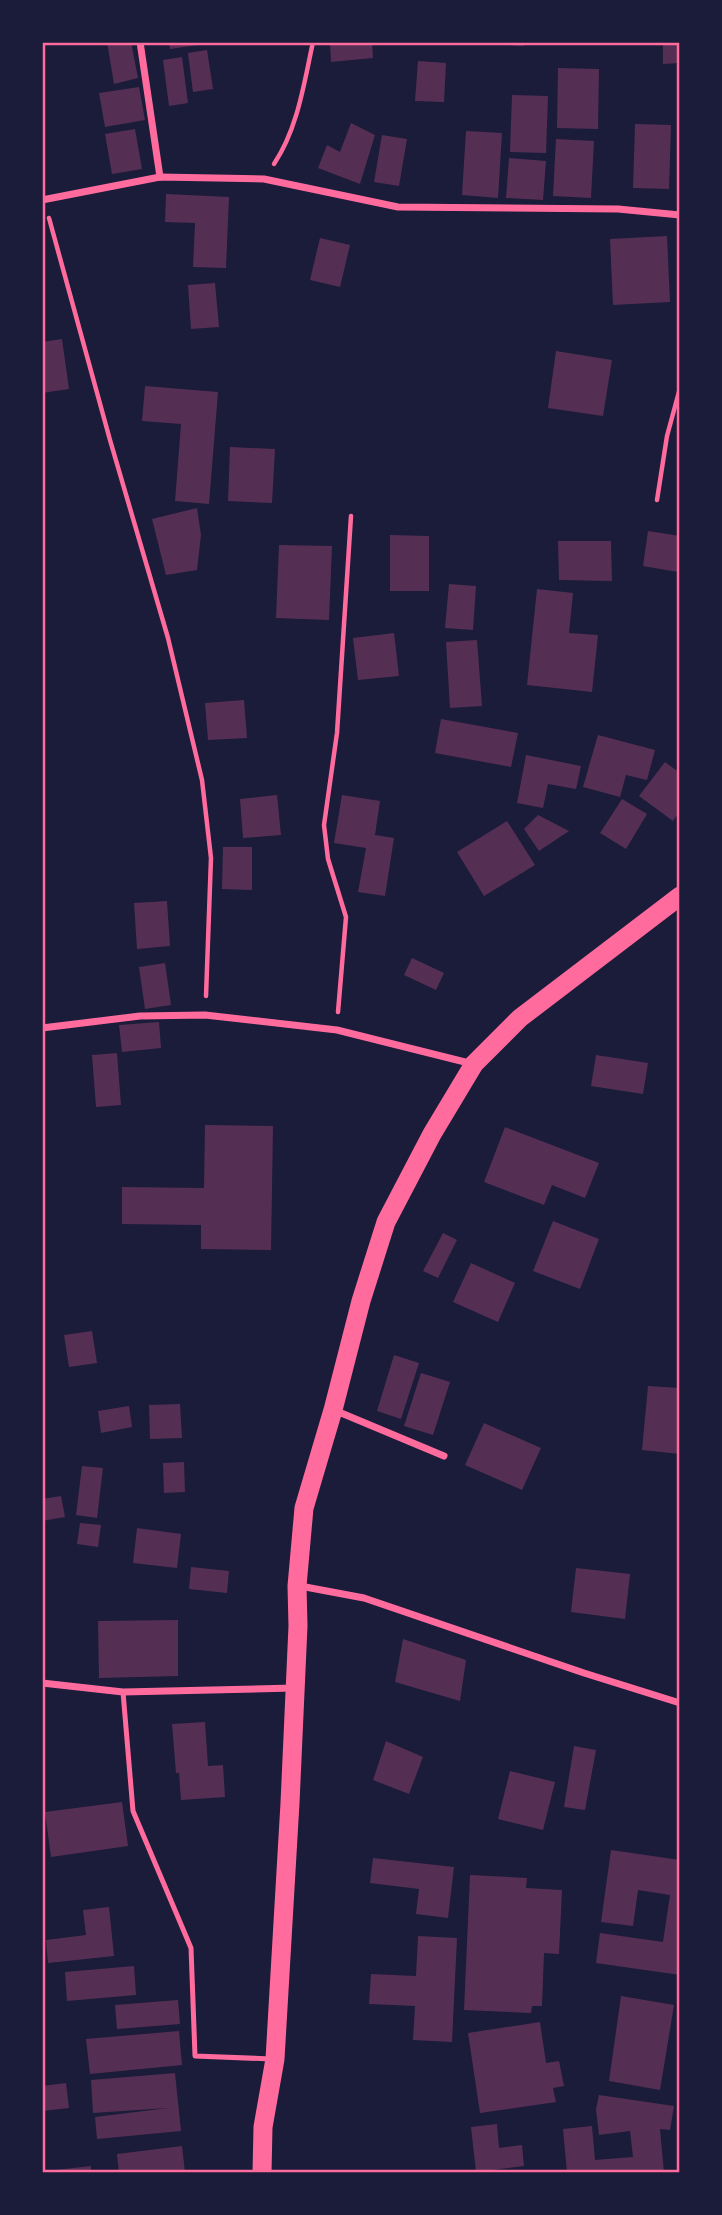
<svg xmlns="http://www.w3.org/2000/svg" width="722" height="2215" font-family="Literata,serif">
	<rect width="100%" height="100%" fill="#1b1b3a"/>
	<!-- building -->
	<g fill="#542f53">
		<polygon points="107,42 131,42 138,78 114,84"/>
		<polygon points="169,42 206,42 206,44 170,49"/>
		<polygon points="330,42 372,42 373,58 331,62"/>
		<polygon points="495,42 524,42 524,46 495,44"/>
		<polygon points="663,42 680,42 680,63 663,64"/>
		<polygon points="207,50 213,89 193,92 188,53"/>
		<polygon points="182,57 188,103 169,106 163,60"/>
		<polygon points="418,61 446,63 444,102 415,101"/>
		<polygon points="558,68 599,69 598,129 557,128"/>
		<polygon points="139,87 145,120 105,127 99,93"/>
		<polygon points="512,95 548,96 546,153 510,152"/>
		<polygon points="351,123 375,135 360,184 318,168 327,145 340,152"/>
		<polygon points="635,124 671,125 669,189 633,188"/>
		<polygon points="135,129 142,169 112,174 105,134"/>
		<polygon points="466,131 502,133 498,198 462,195"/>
		<polygon points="382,135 407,139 399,186 374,182"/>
		<polygon points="556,139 594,141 591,198 553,196"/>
		<polygon points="509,158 546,161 543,200 506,198"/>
		<polygon points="166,194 229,197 226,268 193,267 195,223 165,222"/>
		<polygon points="667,236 670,302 613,305 610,239"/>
		<polygon points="320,238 350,245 340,287 310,280"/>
		<polygon points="215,283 219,327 191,329 188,285"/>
		<polygon points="62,339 69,389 42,393 42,342"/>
		<polygon points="556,351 612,360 603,416 548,408"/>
		<polygon points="145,386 218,392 209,504 175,501 181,424 142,421"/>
		<polygon points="230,447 275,449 272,503 228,501"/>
		<polygon points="197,508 201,535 197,570 166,575 152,519"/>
		<polygon points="648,531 680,536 678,572 643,566"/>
		<polygon points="390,535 429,536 429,591 390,591"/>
		<polygon points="558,541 611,541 612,581 559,580"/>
		<polygon points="279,545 332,546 329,620 276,618"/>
		<polygon points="449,584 476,586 473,630 445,628"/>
		<polygon points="537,589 573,593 569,633 598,635 592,692 527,685"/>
		<polygon points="394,633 399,676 358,680 353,638"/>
		<polygon points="477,640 482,706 450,708 446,642"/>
		<polygon points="244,700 247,738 208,740 205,703"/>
		<polygon points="441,719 518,733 511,767 435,753"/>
		<polygon points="598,735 655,750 647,780 626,775 620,797 583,787"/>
		<polygon points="526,755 581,766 576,789 548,784 543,808 517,803"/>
		<polygon points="665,762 680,773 680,811 673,821 639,796"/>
		<polygon points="277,795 281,835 243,838 240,799"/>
		<polygon points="342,795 380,801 375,835 394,838 385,896 358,892 366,848 334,843"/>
		<polygon points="622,799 647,814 626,849 600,833"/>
		<polygon points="538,815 569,831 539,851 524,829"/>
		<polygon points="507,821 535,865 484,896 457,852"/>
		<polygon points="223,847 252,847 252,890 222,889"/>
		<polygon points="167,901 170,946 137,949 134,903"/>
		<polygon points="412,958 444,973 436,990 404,975"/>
		<polygon points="165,963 171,1005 145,1009 139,967"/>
		<polygon points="159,1022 161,1048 122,1052 119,1025"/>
		<polygon points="117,1053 121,1105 96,1107 92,1055"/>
		<polygon points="596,1055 648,1063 643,1094 591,1086"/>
		<polygon points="205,1125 273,1126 271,1250 201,1249 201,1225 122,1224 122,1187 204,1188"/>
		<polygon points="505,1127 599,1163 585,1198 552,1185 544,1205 484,1182"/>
		<polygon points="553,1221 599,1239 580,1289 533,1271"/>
		<polygon points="443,1233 457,1240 438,1278 423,1271"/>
		<polygon points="471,1263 515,1283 498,1322 453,1302"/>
		<polygon points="92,1331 97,1363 69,1367 64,1335"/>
		<polygon points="394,1355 419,1363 401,1419 377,1411"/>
		<polygon points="421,1373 450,1382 433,1435 404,1426"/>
		<polygon points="648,1386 680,1388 680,1454 642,1450"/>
		<polygon points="180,1404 182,1438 150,1439 149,1405"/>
		<polygon points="129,1406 132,1427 101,1433 98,1411"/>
		<polygon points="484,1423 541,1448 522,1490 465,1465"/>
		<polygon points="184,1462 185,1492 164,1493 163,1463"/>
		<polygon points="82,1466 103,1468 97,1518 76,1515"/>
		<polygon points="61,1496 65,1517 42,1521 42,1499"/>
		<polygon points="80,1523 101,1525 98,1547 77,1544"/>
		<polygon points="137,1528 181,1534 177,1568 133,1563"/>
		<polygon points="191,1567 229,1571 227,1593 189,1589"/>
		<polygon points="576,1568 630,1574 625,1619 571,1612"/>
		<polygon points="178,1620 178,1676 99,1678 98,1621"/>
		<polygon points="403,1639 466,1660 460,1701 395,1682"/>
		<polygon points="205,1722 208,1766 223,1765 225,1797 181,1800 179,1773 176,1773 172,1724"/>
		<polygon points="386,1741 423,1757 409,1794 373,1780"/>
		<polygon points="574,1746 596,1750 585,1810 564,1807"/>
		<polygon points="510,1771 555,1782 543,1830 498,1819"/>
		<polygon points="122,1802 128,1846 51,1857 45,1812"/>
		<polygon points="611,1850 680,1860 680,1975 596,1963 600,1933 663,1942 670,1895 638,1890 633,1926 601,1922"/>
		<polygon points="373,1858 454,1867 448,1918 416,1914 419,1889 370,1883"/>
		<polygon points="470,1875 527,1878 526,1888 562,1890 559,1954 544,1953 542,2006 532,2006 531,2013 464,2010"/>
		<polygon points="109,1907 114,1956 48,1963 46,1940 86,1935 83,1910"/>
		<polygon points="418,1936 457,1938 452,2042 413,2040 415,2006 369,2004 371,1974 416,1976"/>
		<polygon points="134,1966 136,1995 67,2001 65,1972"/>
		<polygon points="621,1996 674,2005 660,2090 609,2081"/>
		<polygon points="178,2000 180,2024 117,2029 115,2005"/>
		<polygon points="540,2022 546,2063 559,2061 564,2086 553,2088 556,2102 480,2113 468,2033"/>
		<polygon points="179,2031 182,2065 90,2074 86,2039"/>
		<polygon points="175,2073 181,2131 97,2139 95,2117 168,2108 93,2113 91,2080"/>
		<polygon points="66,2083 69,2108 42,2111 42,2086"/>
		<polygon points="599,2095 674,2106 670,2130 660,2129 664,2173 567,2173 563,2129 592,2126 595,2160 633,2157 630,2131 599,2135 596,2109"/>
		<polygon points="497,2124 499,2148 522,2145 524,2166 476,2172 471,2127"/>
		<polygon points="182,2146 185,2172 119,2173 117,2154"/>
		<polygon points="91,2166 91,2173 55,2173 55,2170"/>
	</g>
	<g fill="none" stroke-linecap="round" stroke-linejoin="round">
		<!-- path -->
		<g stroke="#ff6b9d" stroke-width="4.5">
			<path d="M274,164C298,128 304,83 313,42"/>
			<polyline points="49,218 110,440 168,638 202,780 211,858 206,996"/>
			<polyline points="657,500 667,436 680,388"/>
			<polyline points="338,1012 346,917 328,859 324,825 337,733 351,516"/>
		</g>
		<!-- service -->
		<polyline stroke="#ff6b9d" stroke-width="5" points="123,1692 133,1811 191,1948 195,2056 272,2059"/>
		<!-- minor -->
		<g stroke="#ff6b9d" stroke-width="7">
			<polyline points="140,42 160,177"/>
			<polyline points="42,200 160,177 264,179 398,207 618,209 680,215"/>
			<polyline points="42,1028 140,1016 205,1015 337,1030 473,1064"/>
			<polyline points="334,1410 444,1456"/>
			<polyline points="300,1586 364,1598 584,1673 680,1703"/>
			<polyline points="42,1683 123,1692 294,1688"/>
		</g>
		<!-- trunk -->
		<polyline stroke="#ff6b9d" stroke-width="19" points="262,2173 263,2127 275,2059 290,1803 298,1626 297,1586 304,1508 333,1410 361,1301 386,1222 432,1134 474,1064 520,1018 680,896"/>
	</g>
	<!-- border -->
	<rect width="722" height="2215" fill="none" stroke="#1b1b3a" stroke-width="88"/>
	<rect x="44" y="44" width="634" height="2127" fill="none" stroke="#ff6b9d" stroke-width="2.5"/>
</svg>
